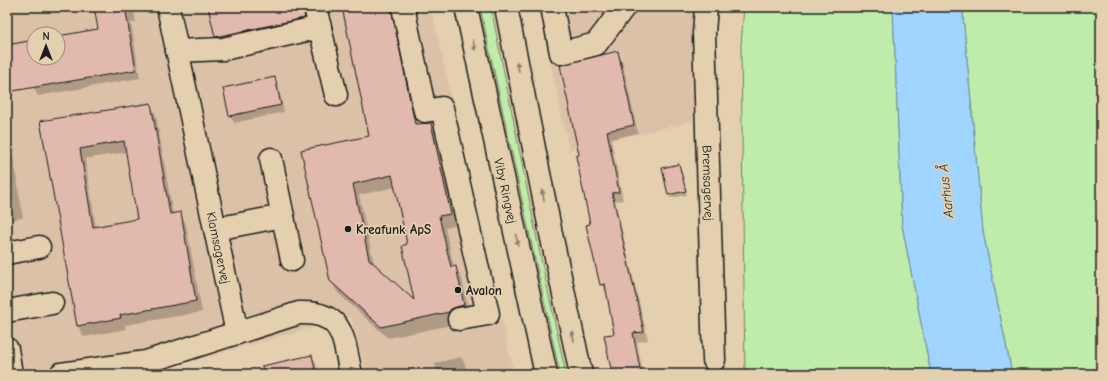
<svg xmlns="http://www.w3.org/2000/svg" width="1108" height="381" font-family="'Comic Neue',sans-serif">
	<rect width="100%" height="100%" fill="#e4cfae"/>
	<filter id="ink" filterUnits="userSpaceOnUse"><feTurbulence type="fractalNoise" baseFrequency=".025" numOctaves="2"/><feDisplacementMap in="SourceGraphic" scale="8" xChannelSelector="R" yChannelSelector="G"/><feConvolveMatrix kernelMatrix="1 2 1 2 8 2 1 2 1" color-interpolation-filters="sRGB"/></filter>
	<g filter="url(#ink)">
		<!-- built -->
		<g fill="#dbc1a8" fill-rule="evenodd">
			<path d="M7,7H431L514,374H367L351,317L146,374H7ZM34,34H58V58H34Z"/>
			<polygon points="539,7 713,7 693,121 569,150"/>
		</g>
		<!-- green -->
		<g fill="#bfecaa" stroke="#6e8463">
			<polygon points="480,7 491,7 540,254 566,374 560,374"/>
			<polygon points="744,7 893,7 902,225 931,374 745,374 741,45"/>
			<polygon points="964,7 1101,7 1101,374 1012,374 983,232 963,16"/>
		</g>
		<!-- water -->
		<polygon fill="#a0d5ff" stroke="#6b8ba4" points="893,7 964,7 963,16 983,232 1012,374 931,374 902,225"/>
		<!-- shadow -->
		<g fill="#0003" fill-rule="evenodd">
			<polygon points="21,7 43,7 23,10"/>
			<polygon points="95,7 133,7 136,22 131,23 140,78 38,96 33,87 34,41 34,58 58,58 58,37 99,30"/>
			<polygon points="209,7 304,7 309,28 222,46 216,36"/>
			<path d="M343,7H394L419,125L431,124L438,135L457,225L445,228L454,267H455L462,279L470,317L456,324L388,338L338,293L331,281L303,151L370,137ZM396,187L408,245L416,302L374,264L359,195Z"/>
			<polygon points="617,52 622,61 638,133 611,139 623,200 615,201 648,340 637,342 643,374 613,374 615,335 608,292 606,292 601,284 580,156"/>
			<polygon points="274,78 278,85 284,112 234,123 230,115"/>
			<path d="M150,104L156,115L173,215L180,213L186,224L202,312L125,325L126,329L84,337L78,326L42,122ZM127,152L138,220L96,227L85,159Z"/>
			<polygon points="7,137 11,143 23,218 7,220"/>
			<polygon points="679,165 681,169 687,195 671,198 669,195 663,169"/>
			<polygon points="312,356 316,363 318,374 286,374"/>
			<polygon points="461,357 465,364 467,374 437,374 435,363"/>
		</g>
		<!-- building -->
		<g fill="#e2b9ad" stroke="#1c1c1c" fill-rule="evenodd">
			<polygon points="94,7 125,7 136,70 7,92 7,45 34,40 34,58 58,58 58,36 98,29"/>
			<polygon points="208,7 303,7 305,18 215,37"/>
			<path d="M342,7H391L415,124L431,123L451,214L439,216L451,267L456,266L464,305L456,307L451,309L449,312L381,327L330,281L301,150L369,136ZM392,175L407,244L402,246L414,300L369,259L353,184Z"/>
			<polygon points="618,51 634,125 607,131 619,192 612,193 644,332 633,333 641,374 612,374 604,335 614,334 605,284 600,285 586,225 590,224 576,156 579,155 560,65"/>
			<polygon points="275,77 281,105 229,116 223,88"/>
			<path d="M151,103L170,214L181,212L196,301L120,315L121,318L77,326L40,121ZM124,141L137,219L93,227L80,149Z"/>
			<polygon points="679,164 686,191 668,195 662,168"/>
			<polygon points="312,355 316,374 263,374 262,366"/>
		</g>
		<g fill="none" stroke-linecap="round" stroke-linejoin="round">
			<defs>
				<g id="minor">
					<path id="s1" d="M168,7L237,333"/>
					<polyline points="315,7 336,95"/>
					<polyline points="403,7 425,111 442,108 488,314 459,319"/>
					<polyline points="552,7 561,53 596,44 624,7"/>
					<path id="s2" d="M706,7L704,33L714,360"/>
					<polyline points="177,51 223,49 320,27"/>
					<polyline points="271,159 292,260"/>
					<polyline points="215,229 283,216"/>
					<polyline points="7,253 39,247"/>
					<polyline points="7,311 52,303"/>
					<polyline points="7,349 11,374"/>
					<path d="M61,374L146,362L299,313C344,311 343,338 351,374"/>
				</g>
				<g id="major">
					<path id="s3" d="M466,7L546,374"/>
					<polyline points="506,7 551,234 581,374"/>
				</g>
			</defs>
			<!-- minor casing -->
			<use href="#minor" stroke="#1c1c1c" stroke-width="25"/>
			<!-- major casing -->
			<use href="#major" stroke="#1c1c1c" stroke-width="25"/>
			<!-- minor -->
			<use href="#minor" stroke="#e4cfae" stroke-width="22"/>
			<!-- major -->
			<use href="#major" stroke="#e4cfae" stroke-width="22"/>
		</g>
		<!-- one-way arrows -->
		<defs><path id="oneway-solid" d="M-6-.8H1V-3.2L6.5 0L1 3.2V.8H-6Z"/></defs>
		<g fill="#8a7e6c">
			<use href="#oneway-solid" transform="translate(474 45) rotate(78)"/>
			<use href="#oneway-solid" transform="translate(518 67) rotate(-101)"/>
			<use href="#oneway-solid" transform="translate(543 195) rotate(-101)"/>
			<use href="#oneway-solid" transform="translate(517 240) rotate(78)"/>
			<use href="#oneway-solid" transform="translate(573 336) rotate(-102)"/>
		</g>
	</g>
	<!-- markers -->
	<g fill="#1c1c1c" stroke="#e4cfae" stroke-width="1.5">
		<circle cx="348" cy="229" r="4"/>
		<circle cx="458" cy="290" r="4"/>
	</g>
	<g text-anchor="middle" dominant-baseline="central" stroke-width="3.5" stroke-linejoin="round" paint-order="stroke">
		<!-- street labels -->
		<g font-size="13" fill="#1c1c1c" stroke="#e4cfae">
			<text stroke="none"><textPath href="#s2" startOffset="176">Bremsagervej</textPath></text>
			<text stroke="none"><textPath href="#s3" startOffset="188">Viby Ringvej</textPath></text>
			<text stroke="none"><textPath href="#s1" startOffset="246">Klamsagervej</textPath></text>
		</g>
		<!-- poi labels -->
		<g font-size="13" font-weight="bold" fill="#1c1c1c" stroke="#e4cfae" text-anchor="start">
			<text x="356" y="229">Kreafunk ApS</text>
			<text x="466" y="290">Avalon</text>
		</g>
		<!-- water labels -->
		<g font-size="14" font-style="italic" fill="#364149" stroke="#e4cfae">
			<text transform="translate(946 191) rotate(-96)">Aarhus Å</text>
		</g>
	</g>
	<!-- margin -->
	<rect width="1108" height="381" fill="none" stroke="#e4cfae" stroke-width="24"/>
	<rect x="12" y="12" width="1084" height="357" fill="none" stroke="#1c1c1c" stroke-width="1.5" filter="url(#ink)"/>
	<!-- north arrow -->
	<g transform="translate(46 46)"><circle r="19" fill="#e4cfae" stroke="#948774"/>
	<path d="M0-3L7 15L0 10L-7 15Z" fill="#1c1c1c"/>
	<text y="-6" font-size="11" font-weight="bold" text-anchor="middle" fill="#1c1c1c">N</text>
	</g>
</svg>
